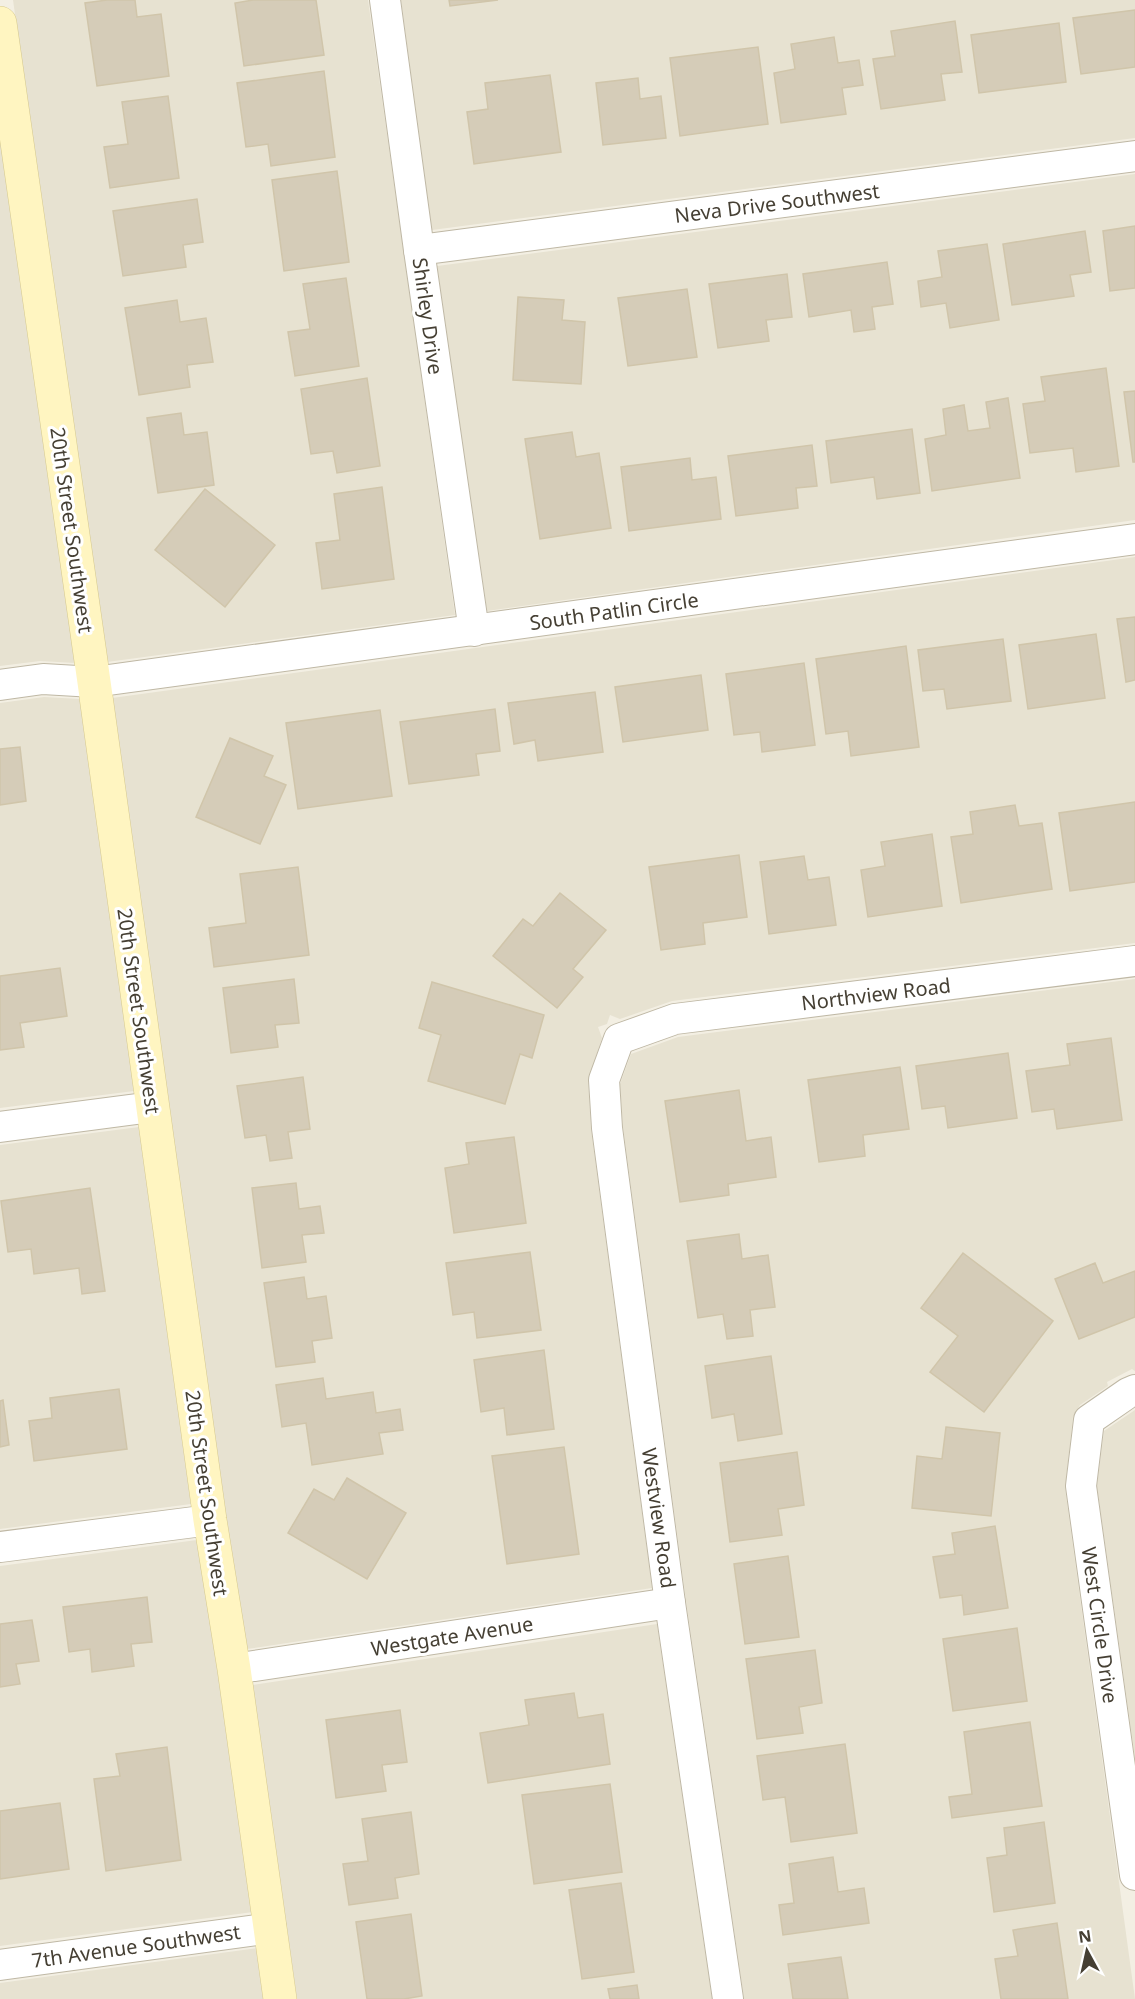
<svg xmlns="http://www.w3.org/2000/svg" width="1135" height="1999" font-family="'Noto Sans',sans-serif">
	<rect width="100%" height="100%" fill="#f3efe3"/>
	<!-- residential -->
	<g fill="#e7e2d1">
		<polygon points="13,0 368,0 455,615 107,662"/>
		<polygon points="401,0 1135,0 1135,138 432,230"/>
		<polygon points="0,137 75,663 40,661 0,666"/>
		<polygon points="1135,174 1135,520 487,611 437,266"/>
		<polygon points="1135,557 1135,943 672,1001 620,1019 610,1015 607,1024 598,1027 602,1038 588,1081 591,1129 652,1588 247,1649 226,1518 112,698"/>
		<polygon points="44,697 80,699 134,1091 0,1108 0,703"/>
		<polygon points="1135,979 1135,1371 1132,1369 1107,1382 1108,1386 1080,1405 1073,1417 1065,1488 1135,1999 744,1999 686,1601 623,1127 620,1084 631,1054 678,1037"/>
		<polygon points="139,1127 191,1504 0,1529 0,1145"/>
		<polygon points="1135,1410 1135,1758 1097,1486 1104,1431"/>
		<polygon points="197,1540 218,1672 253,1912 0,1946 0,1566"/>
		<polygon points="657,1624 712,1999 297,1999 252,1685"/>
		<polygon points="258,1948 264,1999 0,1999 0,1983"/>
	</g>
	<!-- building -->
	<g fill="#d5ccb8" stroke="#d0c5aa" stroke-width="1.5">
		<polygon points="107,0 135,0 137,17 161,14 169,76 97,86 85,3"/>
		<polygon points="253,0 316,0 324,55 244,66 235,3"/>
		<polygon points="449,0 498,0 450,6"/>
		<polygon points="1135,10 1135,67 1081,74 1073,18"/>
		<polygon points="955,21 962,72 941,74 945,100 881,109 873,59 895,56 891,31"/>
		<polygon points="1059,23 1066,82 979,93 971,35"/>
		<polygon points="834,37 838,63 859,60 863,85 842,88 846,114 781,123 774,73 795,69 791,44"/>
		<polygon points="758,47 768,124 680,136 670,58"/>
		<polygon points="324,71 335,157 271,166 268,144 246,147 237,83"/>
		<polygon points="550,75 561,152 474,164 467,112 488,109 485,83"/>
		<polygon points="638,78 640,99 661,96 666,138 603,145 596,83"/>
		<polygon points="168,96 179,178 110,188 104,147 128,144 122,102"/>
		<polygon points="337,171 349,262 284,271 272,180"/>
		<polygon points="197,199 203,242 183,245 186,267 123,276 113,211"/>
		<polygon points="1135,226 1135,288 1110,291 1103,231"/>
		<polygon points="1085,231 1091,272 1070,275 1074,296 1012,305 1003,244"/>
		<polygon points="987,244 999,320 950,328 946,303 921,307 918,281 942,277 938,251"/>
		<polygon points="887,262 893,304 872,307 875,329 854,332 851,310 809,317 803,274"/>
		<polygon points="787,274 792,317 766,320 769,341 718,348 709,284"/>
		<polygon points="346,278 359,366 295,376 288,332 310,329 303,284"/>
		<polygon points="687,289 697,357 628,366 618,298"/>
		<polygon points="518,297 564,300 562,320 585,322 581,384 513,380"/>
		<polygon points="177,300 180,322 206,318 213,362 187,365 190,387 139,395 125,308"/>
		<polygon points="1106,368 1119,466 1076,472 1073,448 1030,453 1023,404 1045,401 1041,377"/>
		<polygon points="367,378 380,466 337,473 333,451 311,454 301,389"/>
		<polygon points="1135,391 1135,462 1133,462 1124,392"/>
		<polygon points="1008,398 1020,478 932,491 925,439 946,435 943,409 964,405 968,431 990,428 986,402"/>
		<polygon points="181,413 184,435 207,432 214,485 158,493 147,418"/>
		<polygon points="912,429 920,493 877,499 874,477 831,483 826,441"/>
		<polygon points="572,432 576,457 599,453 611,528 540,539 525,439"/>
		<polygon points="812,445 817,486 796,488 798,508 736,516 728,456"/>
		<polygon points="690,458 692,480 716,477 721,519 629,531 621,467"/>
		<polygon points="382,487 394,579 322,589 316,543 340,540 334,494"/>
		<polygon points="205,489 275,545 225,607 155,550"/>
		<polygon points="1135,617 1135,680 1126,682 1117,619"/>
		<polygon points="1096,634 1105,698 1028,709 1019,645"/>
		<polygon points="1003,639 1011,701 947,709 944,689 923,691 918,650"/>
		<polygon points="906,646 919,747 851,756 848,731 826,734 816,659"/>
		<polygon points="804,663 815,745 762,752 760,732 734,735 726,674"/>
		<polygon points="701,675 708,730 623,742 615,687"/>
		<polygon points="595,692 603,752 538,761 535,740 514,744 508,703"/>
		<polygon points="495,709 500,751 476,754 479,775 409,784 400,722"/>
		<polygon points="380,710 392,796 298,809 286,723"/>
		<polygon points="230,738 273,756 264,776 286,785 260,844 196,817"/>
		<polygon points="20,747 26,801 0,805 0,749"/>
		<polygon points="1135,802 1135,882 1070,891 1059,813"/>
		<polygon points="1015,805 1019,826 1042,823 1052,889 961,903 951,837 973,834 970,812"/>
		<polygon points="932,834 942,906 868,917 861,870 885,866 881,842"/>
		<polygon points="739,855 747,917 703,923 705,944 661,950 649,867"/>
		<polygon points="804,856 808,880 829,877 836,925 769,934 760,862"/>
		<polygon points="298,867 309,955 214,967 209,928 246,923 240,874"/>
		<polygon points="560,893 606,930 573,969 583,977 557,1008 493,956 523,919 533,926"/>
		<polygon points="60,968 67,1016 20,1023 24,1047 0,1050 0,976"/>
		<polygon points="294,979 299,1023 275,1025 278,1047 231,1053 223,988"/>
		<polygon points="432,982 544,1015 532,1058 520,1054 505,1104 428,1081 441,1035 419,1028"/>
		<polygon points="1111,1038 1122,1120 1057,1129 1054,1109 1032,1112 1026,1071 1070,1065 1067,1044"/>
		<polygon points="1008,1053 1017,1118 948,1128 945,1106 922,1109 916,1066"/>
		<polygon points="900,1067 909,1129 863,1135 865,1156 819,1162 808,1080"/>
		<polygon points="303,1077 310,1129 288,1132 292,1158 270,1161 266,1135 245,1138 237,1086"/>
		<polygon points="739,1090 746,1141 771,1137 776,1177 728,1184 729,1195 680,1202 665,1101"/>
		<polygon points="514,1137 526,1223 454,1233 445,1168 469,1164 466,1143"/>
		<polygon points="296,1183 299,1209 320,1206 324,1233 302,1235 306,1262 262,1268 252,1188"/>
		<polygon points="90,1188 105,1291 82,1294 79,1268 34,1274 31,1249 8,1252 1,1201"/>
		<polygon points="739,1234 742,1259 768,1255 775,1307 750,1310 753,1336 727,1339 723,1314 698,1318 687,1241"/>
		<polygon points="530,1252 541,1330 477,1338 474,1312 453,1315 446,1263"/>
		<polygon points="963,1253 1053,1321 984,1412 930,1372 958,1336 921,1308"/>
		<polygon points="1095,1263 1103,1283 1135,1271 1135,1317 1079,1339 1055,1279"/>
		<polygon points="304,1277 307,1299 326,1296 332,1338 312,1341 315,1362 276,1367 264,1283"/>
		<polygon points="544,1350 554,1429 507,1435 504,1408 481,1412 474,1360"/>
		<polygon points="771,1356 782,1434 738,1441 734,1414 712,1418 705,1366"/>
		<polygon points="323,1378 326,1399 373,1392 376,1413 400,1409 403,1430 379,1433 383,1454 312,1465 306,1423 282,1427 276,1385"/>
		<polygon points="119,1389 127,1449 34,1461 29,1421 52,1418 50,1398"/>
		<polygon points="3,1400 9,1445 0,1447 0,1401"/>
		<polygon points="946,1427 1000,1433 991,1516 912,1508 917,1456 942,1459"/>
		<polygon points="564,1447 579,1554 507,1564 492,1456"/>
		<polygon points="797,1452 804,1505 778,1509 782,1535 730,1542 720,1463"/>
		<polygon points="347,1478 406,1513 367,1579 288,1533 314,1489 334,1500"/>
		<polygon points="995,1526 1008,1608 964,1615 962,1595 940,1598 933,1557 955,1554 952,1533"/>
		<polygon points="788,1556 799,1637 745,1644 734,1564"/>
		<polygon points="147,1597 152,1642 131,1644 134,1666 92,1672 90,1649 69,1652 63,1607"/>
		<polygon points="32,1620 39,1661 16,1664 20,1684 0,1687 0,1624"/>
		<polygon points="1017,1628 1027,1701 953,1711 943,1639"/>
		<polygon points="815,1650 822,1703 799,1707 803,1733 757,1739 746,1659"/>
		<polygon points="574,1693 578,1718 603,1714 610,1764 488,1783 480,1733 529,1725 525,1700"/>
		<polygon points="400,1710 407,1762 382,1765 386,1791 336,1798 326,1720"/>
		<polygon points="1030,1722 1042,1806 952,1818 949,1797 972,1794 964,1732"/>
		<polygon points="845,1744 857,1833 791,1842 785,1797 763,1800 757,1756"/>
		<polygon points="167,1747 181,1860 106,1871 94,1779 120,1776 116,1754"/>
		<polygon points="610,1784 622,1872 534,1884 522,1795"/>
		<polygon points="60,1803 69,1869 0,1879 0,1811"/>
		<polygon points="411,1812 419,1874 395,1878 398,1898 349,1905 343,1864 368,1861 362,1819"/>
		<polygon points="1044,1822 1055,1903 994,1912 987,1858 1007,1855 1004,1828"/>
		<polygon points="833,1857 838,1892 864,1888 869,1923 783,1935 779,1905 794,1903 789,1864"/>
		<polygon points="621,1883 634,1972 582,1979 569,1890"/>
		<polygon points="411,1914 422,1996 404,1999 367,1999 356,1922"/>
		<polygon points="1057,1923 1068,1999 1001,1999 995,1959 1018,1956 1013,1930"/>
		<polygon points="841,1957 848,1999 793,1999 788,1964"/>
		<polygon points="637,1985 639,1999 610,1999 608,1989"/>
	</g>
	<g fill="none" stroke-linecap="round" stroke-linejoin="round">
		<defs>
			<g id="street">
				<polyline points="385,0 419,250 474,631"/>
				<polyline points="419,250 1135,156"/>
				<polyline points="0,685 43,679 94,682 1135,539"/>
				<polyline points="0,1127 152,1107"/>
				<polyline points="1135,1390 1128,1393 1089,1420 1081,1486 1135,1875"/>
				<polyline points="0,1547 210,1520"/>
				<polyline points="234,1669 670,1603"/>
				<polyline points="0,1965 271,1928"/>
				<polyline points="728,1999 670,1603 607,1128 604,1080 619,1039 675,1019 1135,961"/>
			</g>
			<polyline id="secondary" points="0,23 94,682 210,1520 234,1669 280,1999"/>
		</defs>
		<!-- street casing -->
		<use href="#street" stroke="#bfb8a5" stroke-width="32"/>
		<!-- secondary casing -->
		<use href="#secondary" stroke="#d6c98f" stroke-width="34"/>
		<!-- street -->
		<use href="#street" stroke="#fff" stroke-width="30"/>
		<!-- secondary -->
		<use href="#secondary" stroke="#fff5c1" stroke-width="33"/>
	</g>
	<g text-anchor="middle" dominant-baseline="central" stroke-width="6" stroke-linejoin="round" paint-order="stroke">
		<!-- street labels -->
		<g font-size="20" fill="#453f33" stroke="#fff">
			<text transform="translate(777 203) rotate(-7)">Neva Drive Southwest</text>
			<text transform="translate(428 316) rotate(82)">Shirley Drive</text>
			<text transform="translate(72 530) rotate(82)">20th Street Southwest</text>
			<text transform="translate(614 611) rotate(-8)">South Patlin Circle</text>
			<text transform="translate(876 994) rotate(-7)">Northview Road</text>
			<text transform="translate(139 1011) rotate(82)">20th Street Southwest</text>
			<text transform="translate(207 1493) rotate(82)">20th Street Southwest</text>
			<text transform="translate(659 1518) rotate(82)">Westview Road</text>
			<text transform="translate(1100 1625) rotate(82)">West Circle Drive</text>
			<text transform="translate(452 1636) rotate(-9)">Westgate Avenue</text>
			<text transform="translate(136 1946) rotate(-8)">7th Avenue Southwest</text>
		</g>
	</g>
	<!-- north arrow -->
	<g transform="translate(1087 1951) rotate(352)" stroke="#ffffff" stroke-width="4.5" paint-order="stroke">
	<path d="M0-4.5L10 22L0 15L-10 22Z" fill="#453f33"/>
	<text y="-9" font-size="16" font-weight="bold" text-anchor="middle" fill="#453f33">N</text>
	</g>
</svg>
